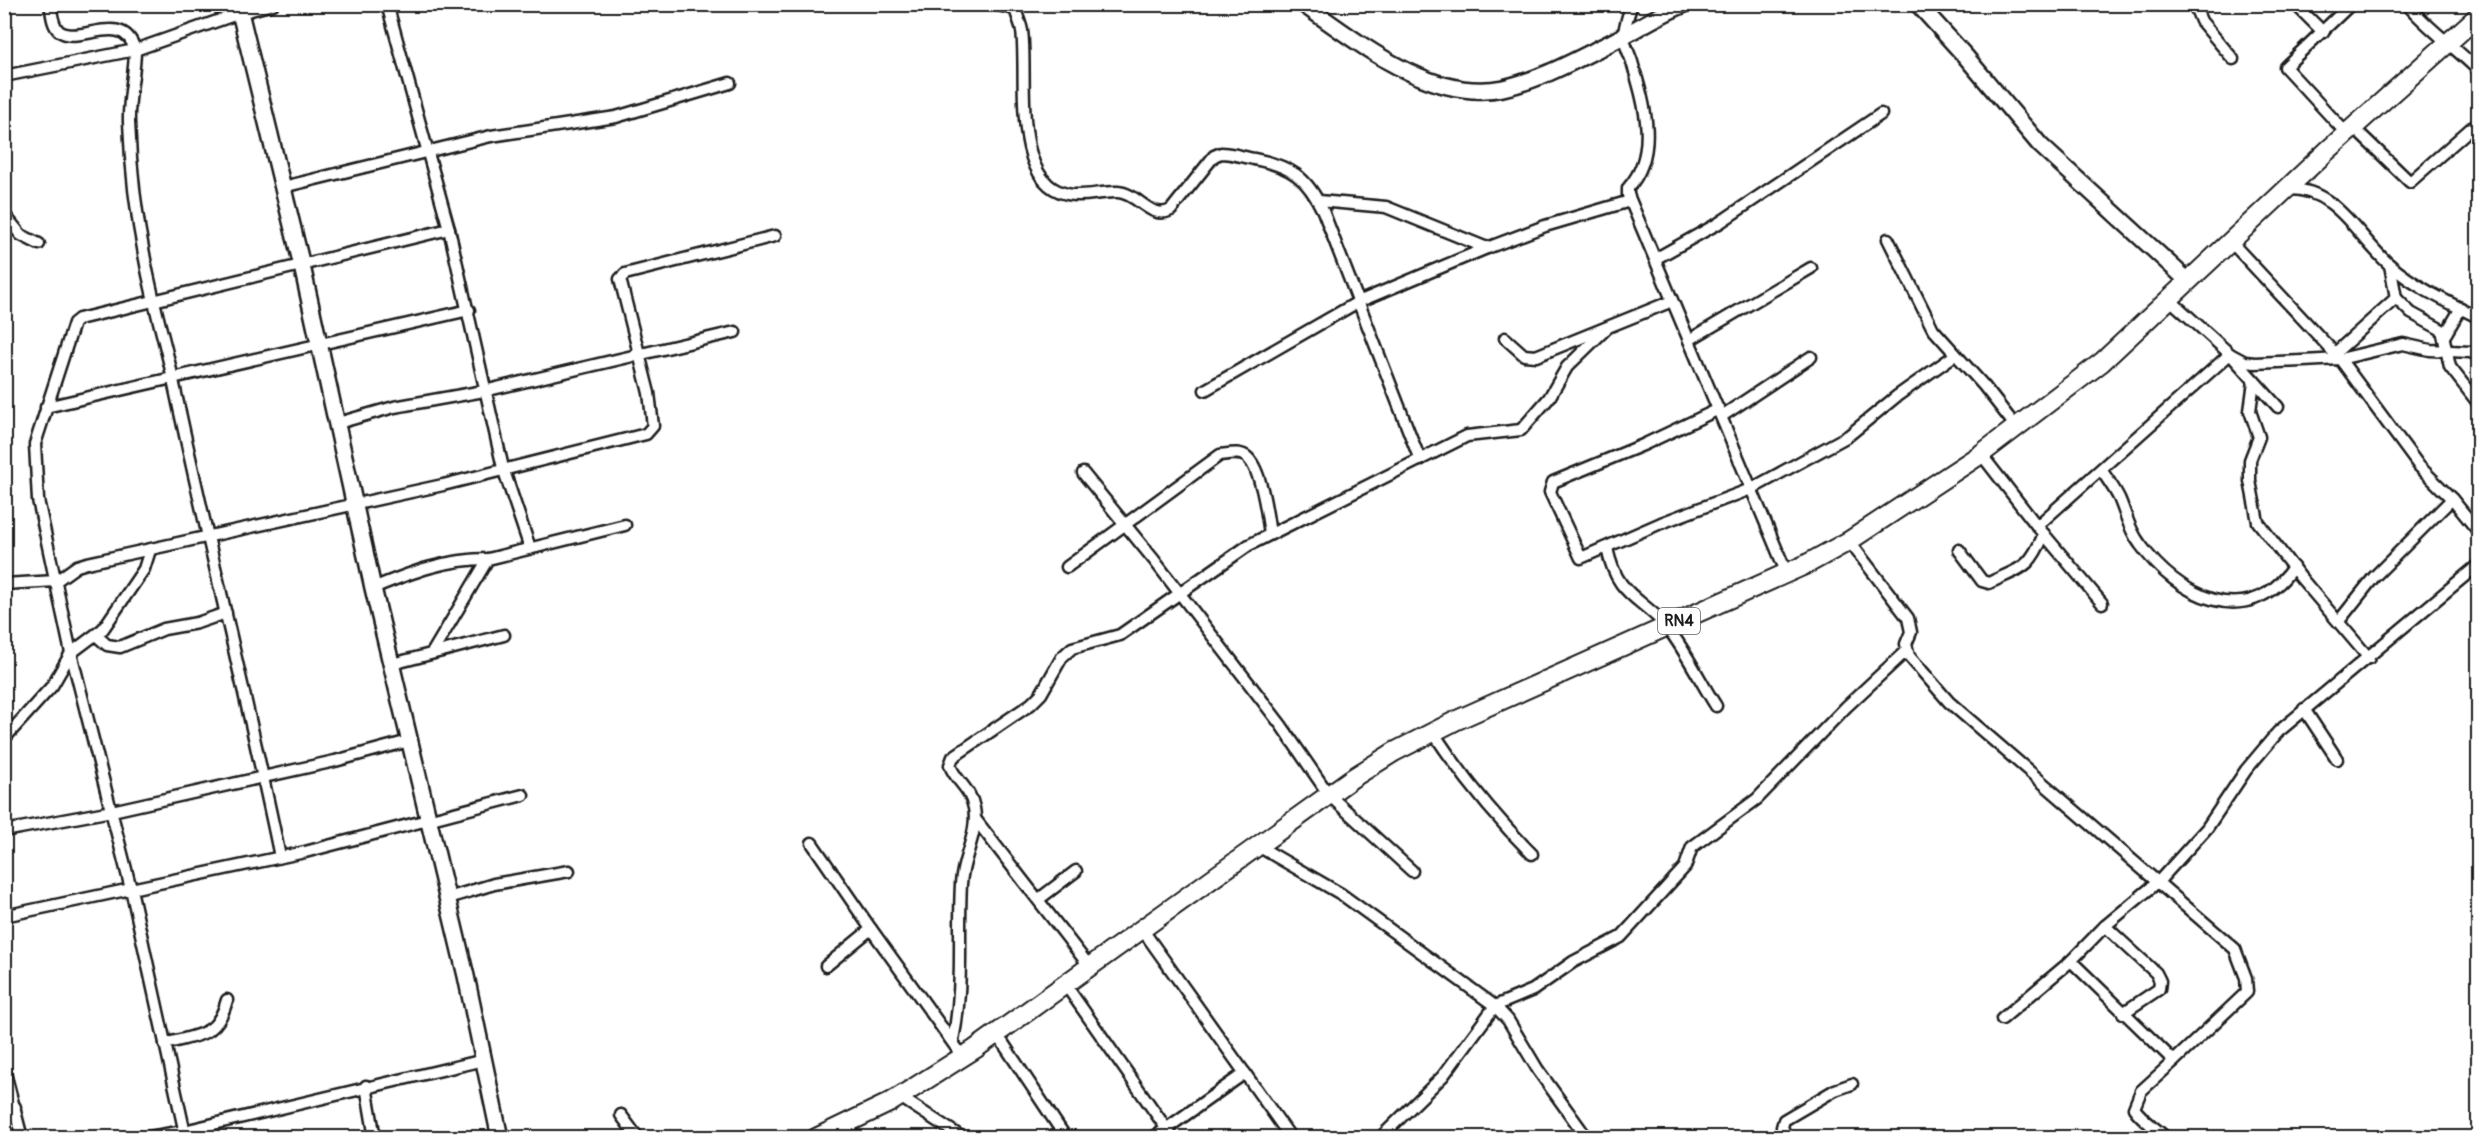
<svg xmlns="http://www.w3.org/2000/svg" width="2483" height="1142" font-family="Pangolin,sans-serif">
	<rect width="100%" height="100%" fill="#fff"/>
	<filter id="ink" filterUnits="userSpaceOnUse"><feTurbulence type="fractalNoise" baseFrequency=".0167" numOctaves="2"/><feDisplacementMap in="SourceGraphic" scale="12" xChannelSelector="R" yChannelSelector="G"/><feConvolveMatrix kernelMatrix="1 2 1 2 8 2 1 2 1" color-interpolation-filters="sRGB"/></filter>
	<g filter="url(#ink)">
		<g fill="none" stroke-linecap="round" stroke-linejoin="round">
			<defs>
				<g id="street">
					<path d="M50,4C52,13 52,25 59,31C80,46 123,9 135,50C135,74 128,98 129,122C131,181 140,243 154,301C160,328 168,354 173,380C207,540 247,697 280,857"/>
					<polyline points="387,4 449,229 503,468 530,548"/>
					<path d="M993,4L1015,9C1017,16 1021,24 1022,31C1028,73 1010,182 1067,194C1084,198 1101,191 1118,192C1138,193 1151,221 1171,210L1214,156L1221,153C1232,153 1243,157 1254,159C1291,166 1307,177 1323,211L1420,460"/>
					<path d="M1632,4C1629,13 1624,26 1624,35C1623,43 1630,54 1632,62C1644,102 1660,153 1628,188V195L1787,574"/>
					<polyline points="2194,4 2201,21 2233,59"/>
					<polyline points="2295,4 2323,32"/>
					<path d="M2407,4C2428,29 2455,47 2478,70"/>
					<polyline points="4,76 135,50 240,13 273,4"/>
					<polyline points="2354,128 2410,182 2478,122"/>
					<polyline points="2347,134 2285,67 2351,4"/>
					<polyline points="283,187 491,136 616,117 730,83"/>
					<path d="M2288,189C2337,188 2357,237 2391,266C2417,288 2448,302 2478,317"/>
					<polyline points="1319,201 1386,207 1487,248 1545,226 1630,201"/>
					<polyline points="4,214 21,235 39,244"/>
					<polyline points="1888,239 1933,329 1984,386 2017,428"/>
					<polyline points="2231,242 2340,359 2419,466 2452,499 2478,531"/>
					<polyline points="1655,259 1719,223 1881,114"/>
					<polyline points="2390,265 2396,298 2411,313 2442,330 2450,367 2478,403"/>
					<polyline points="2168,298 2230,354 2278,407"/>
					<polyline points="2445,335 2461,308"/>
					<polyline points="1505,338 1524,355 1536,356 1672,301"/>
					<polyline points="1689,340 1811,268"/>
					<polyline points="2334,354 2396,298"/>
					<polyline points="2254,381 2250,411 2259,437 2250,460 2250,481 2258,522 2301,578 2369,658"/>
					<polyline points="1205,390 1358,302 1487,248"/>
					<polyline points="46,407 469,310"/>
					<polyline points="1719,409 1643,445 1553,482 1550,492 1581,558 1661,523 1751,489 1848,436 1897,396 1955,355"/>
					<polyline points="1722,416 1811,357"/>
					<polyline points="338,423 394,407 484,391 735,332"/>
					<polyline points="1981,454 2037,526 2102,603"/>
					<path d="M2102,471C2108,480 2114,488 2119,498C2126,514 2129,530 2140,544C2177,596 2248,633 2293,567"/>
					<polyline points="1083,473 1154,560 1281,725 1329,795 1412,871"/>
					<polyline points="2037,526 2230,354 2245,362 2255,363 2303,361 2340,359 2403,344 2430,350 2470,352 2478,355"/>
					<polyline points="1849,541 1908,618 1911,632 1906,644 1909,656 1949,702 2235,949 2246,978 2247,992 2174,1061"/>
					<path d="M1607,548C1617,597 1640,596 1667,627C1686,651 1700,681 1716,706"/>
					<path d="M1959,550L1982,581L1989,583C2022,567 2029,570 2044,534"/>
					<path d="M1067,567L1220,455C1229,454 1241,451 1248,458C1262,472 1267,515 1270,534"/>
					<polyline points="4,584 56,581 77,566 87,563 443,485 646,434 653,426 649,393 620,279 625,274 775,236"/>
					<path d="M373,588C412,572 446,559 488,559"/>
					<polyline points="2339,621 2374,577 2452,499"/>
					<polyline points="97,636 107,645 120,647 164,629 197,623 226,613"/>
					<polyline points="432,653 488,559 625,525"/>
					<polyline points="392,664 504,635"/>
					<polyline points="2304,709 2337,759"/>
					<path d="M1433,732C1462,776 1495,817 1532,854"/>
					<polyline points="4,739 52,686 71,653 103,629 144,569 150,550"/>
					<polyline points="976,820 1090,967"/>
					<polyline points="4,831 112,811 335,761 409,741"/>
					<polyline points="812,843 871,929"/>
					<polyline points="1258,846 1341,894 1495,1006 1508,1020 1538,1070 1587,1138"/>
					<polyline points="448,898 494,884 569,871"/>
					<polyline points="1039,899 1076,871"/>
					<polyline points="4,916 305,852 523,795"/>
					<polyline points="2105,926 2156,973 2160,981 2159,989 2123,1013"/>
					<polyline points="1142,929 1291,1138"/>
					<path d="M2071,961L2174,1061L2141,1091L2134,1108C2142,1120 2155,1127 2166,1138"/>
					<polyline points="826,966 871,929 963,1057"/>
					<polyline points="1065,984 1173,1138"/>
					<polyline points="2002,1019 2071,961 2105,926 2159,881 2207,828 2246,770 2278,732 2478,565"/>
					<polyline points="997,1034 1066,1138"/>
					<path d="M953,1040C964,987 958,936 961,884C962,858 979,833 974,808C970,787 955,781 950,765L953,757L1031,704L1041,694L1062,657L1072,648L1120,635L1249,545L1467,436L1521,430L1549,398L1567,367L1607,328"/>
					<path d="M165,1044C198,1034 217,1038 227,1000"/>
					<polyline points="4,1069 22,1138"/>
					<polyline points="366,1086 375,1138"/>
					<polyline points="900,1097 963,1138"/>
					<polyline points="621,1115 638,1138"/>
					<polyline points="4,1121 15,1107"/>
					<polyline points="143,1138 184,1131 484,1060"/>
					<polyline points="186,1138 131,889 71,653 38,500 35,444 74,323 79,319 449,229"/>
					<polyline points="1153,1138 1245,1073"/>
					<polyline points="1380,1138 1443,1076 1495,1006 1533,990 1573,962 1621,937 1685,867 1692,847 1757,799 1846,707 1906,651"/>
					<polyline points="1787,1138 1782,1127 1784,1120 1835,1090 1852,1084"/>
				</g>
				<g id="secondary">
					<polyline points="238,4 302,266 373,588 466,976 500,1138"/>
					<path d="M1303,4C1359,43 1432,103 1503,88C1539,80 1572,62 1604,46C1631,33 1657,15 1685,4"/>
					<polyline points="1918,4 1966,57 2040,145 2188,281"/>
				</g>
				<polyline id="highway" points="816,1138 891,1102 975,1049 1351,779 1394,752 1457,720 1807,564 1849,541 1981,454 2102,362 2327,151 2478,16"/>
			</defs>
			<!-- street casing -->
			<use href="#street" stroke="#1c1c1c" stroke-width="15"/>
			<!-- secondary casing -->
			<use href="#secondary" stroke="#1c1c1c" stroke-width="20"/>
			<!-- highway casing -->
			<use href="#highway" stroke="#1c1c1c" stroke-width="22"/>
			<!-- street -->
			<use href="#street" stroke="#fff" stroke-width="10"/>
			<!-- secondary -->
			<use href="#secondary" stroke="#fff" stroke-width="15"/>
			<!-- highway -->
			<use href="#highway" stroke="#fff" stroke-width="18"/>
		</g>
	</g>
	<g text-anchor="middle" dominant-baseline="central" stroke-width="4.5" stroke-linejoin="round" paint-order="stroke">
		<!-- shield labels -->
		<rect fill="#fff" stroke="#606060" stroke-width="1.5" x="1658" y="608" width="42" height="26" rx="4.5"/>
		<g font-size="16" font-weight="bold" fill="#1c1c1c">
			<text x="1679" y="621">RN4</text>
		</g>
	</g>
	<!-- margin -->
	<rect width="2483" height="1142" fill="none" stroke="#fff" stroke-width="24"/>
	<rect x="12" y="12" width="2459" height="1118" fill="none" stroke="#1c1c1c" stroke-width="2" filter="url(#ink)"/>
</svg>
